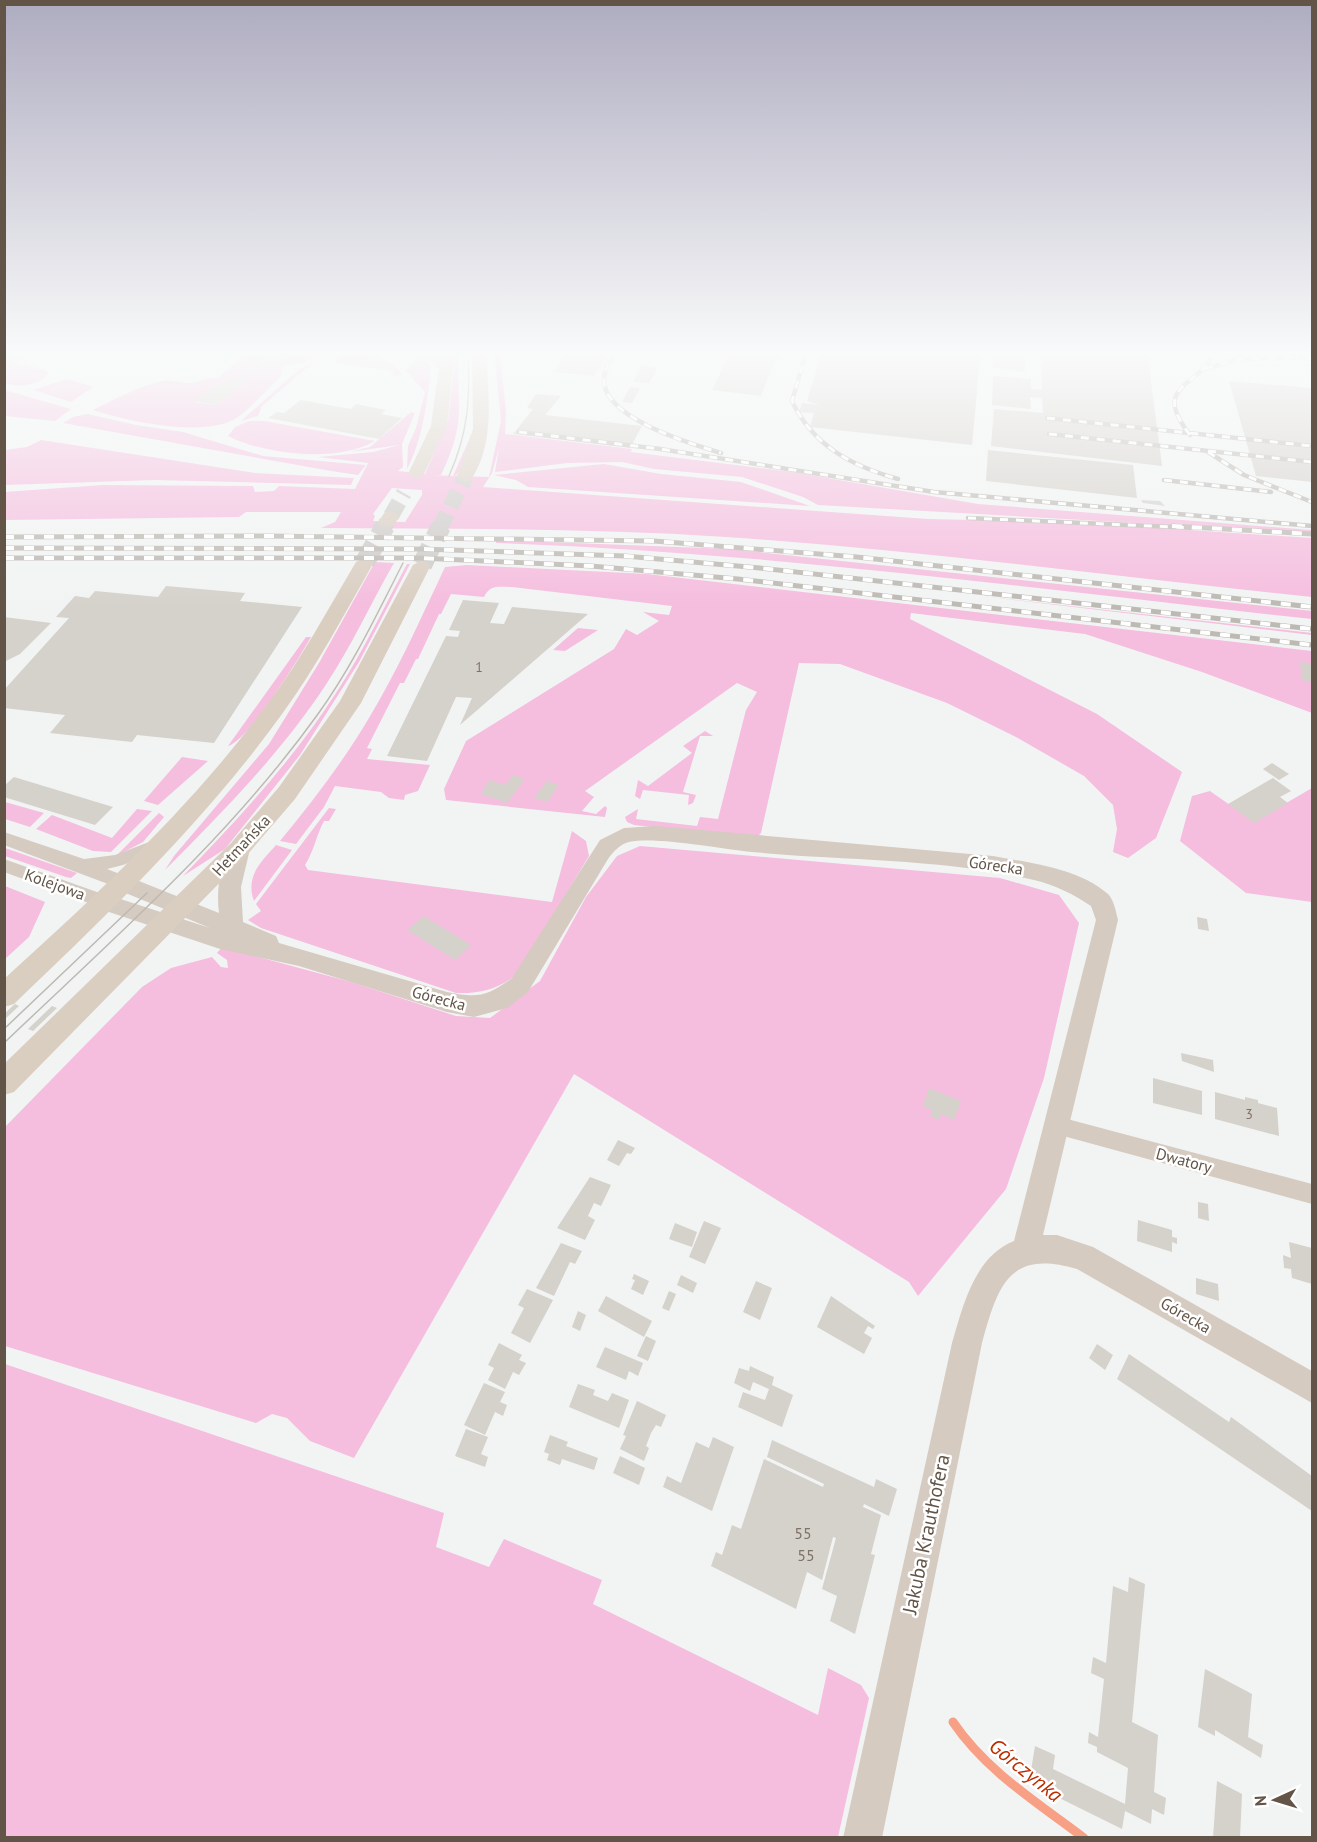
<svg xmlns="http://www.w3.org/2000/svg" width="1317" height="1842" font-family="'PT Sans',sans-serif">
	<rect width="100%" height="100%" fill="#f2f4f4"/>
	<!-- green -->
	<g fill="#f5bdde" fill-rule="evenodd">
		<path d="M223,350H264L259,352L267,360L213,388L195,402L215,405L247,382L239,380L283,358L276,355L287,350H326L303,363L282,367L281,376C267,389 253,406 238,417C207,439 126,421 93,410C116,399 139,386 163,381C172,379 182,384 191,383C202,382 207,377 218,378L243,357Z"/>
		<polygon points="347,350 375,350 381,355 368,359 376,365 389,362 402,374 399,376 391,375 395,371 335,363 338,355"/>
		<path d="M456,350H458C457,405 467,421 441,475H433L453,476L472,433L459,472L455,476L489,477L501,421L494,350H500L506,413L505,434L632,449L631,452L793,472L978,504L1312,530V533L818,505L803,497L742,477L654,469L622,462L567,463L495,472L499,448L492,473L483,487L928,519L1067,522L1312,538V597C1118,577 921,550 726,537C591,528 456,529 321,528L335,522L341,512H246L239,517L5,520L4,492L103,485L253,486L255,492L274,491L279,486L355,489L368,463L318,457L373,452L399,445L349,452L370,447L411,412L415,413L402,444L403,467L398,471L425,474L448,421ZM392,488L422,490V495L405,522L373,521L375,516L373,514Z"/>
		<path d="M417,358L429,362L431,368C427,402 423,439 407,469L408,446L416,428L425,392L406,371Z"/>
		<polygon points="314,362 262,406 258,416 241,421 297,371"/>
		<path d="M5,363L30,366L49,372C40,386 19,388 5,383Z"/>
		<polygon points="67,379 93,387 71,402 33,390"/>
		<path d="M4,390C24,395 49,403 71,409L55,421L5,416Z"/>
		<polygon points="88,414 136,425 183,432 263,456 366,465 358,475 331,471 63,423 73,417"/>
		<path d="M249,421H264L375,441C337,463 266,455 228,436L235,427Z"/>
		<polygon points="41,440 255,473 354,478 351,485 154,480 5,485 5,450 27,447"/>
		<polygon points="604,464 661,474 741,482 810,506 528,487 516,480 494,475"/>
		<path d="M496,540L730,549L1312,611V619C1041,590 769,552 496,543Z"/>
		<path d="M375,562L394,563C371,603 352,645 327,683C281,753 224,811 165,870L174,856L269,744L319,663Z"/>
		<path d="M407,564H410L359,662L300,755L225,849L183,876C239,818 293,760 336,693C363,652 384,607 407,564Z"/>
		<path d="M467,565L647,574L1312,651V713L1202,672L1085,634L911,613L910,619L1097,714L1182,772L1156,838L1128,858L1113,852L1117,829L1113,805L1084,776L1016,737L947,703L840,664L799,663L761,833L755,839L634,825L627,822L625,817L638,809L636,819L697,826L700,817L718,819L746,710L757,692L737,683L585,791L594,797L582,811L596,814L605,806L607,808L605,817L446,800L444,789L466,741L614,649L626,629L637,635L659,621L643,612L669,615L672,606L512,587C499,587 490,584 484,597L451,594L441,614H439L418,659H416L404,683H400L367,748L372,749L367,759L430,765L418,791L405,795L404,800L389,798L381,792L335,786L324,807L296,844L280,841C312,802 343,762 369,718C398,670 421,618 445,567Z"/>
		<polygon points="980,596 1312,633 1312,635"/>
		<polygon points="578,628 598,630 565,651 553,650"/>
		<path d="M306,637H311C299,658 249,740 228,746Z"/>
		<polygon points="705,731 713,736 700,736 683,792 696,795 693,803 688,805 689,795 643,790 640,799 635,796 638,780 648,786 692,753 683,746"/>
		<polygon points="182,757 208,761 158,805 144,801"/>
		<polygon points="1312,788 1312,902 1246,893 1180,841 1192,796 1210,791 1254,822"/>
		<polygon points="4,802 5,802 44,813 30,827 5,819"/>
		<path d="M329,808L336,809L329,821H324C316,836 314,851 305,865L308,870L552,902L572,831L586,841L589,856L518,973C500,989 480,994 456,993L261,928L248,920L261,911L256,904Z"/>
		<polygon points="137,809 152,811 111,852 93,851 36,829 52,815 112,838"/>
		<polygon points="159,813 164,817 143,842 116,856"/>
		<path d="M276,845L292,850L254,901C245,876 261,862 276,845Z"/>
		<polygon points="640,846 1000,878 1059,895 1079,923 1044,1078 1006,1189 918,1296 909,1282 574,1074 354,1458 310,1441 287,1418 272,1414 256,1423 5,1346 4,1128 142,987 171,968 212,957 221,967 228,968 227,960 217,953 222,947 351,982 456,1016 490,1018 540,981 586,897 617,856"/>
		<polygon points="5,848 77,873 71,878 66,877 5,856"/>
		<polygon points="5,886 45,902 29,937 5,959"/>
		<polygon points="5,1364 444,1513 436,1547 489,1567 504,1539 602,1580 593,1604 818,1715 828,1668 861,1685 869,1698 838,1837 5,1837"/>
	</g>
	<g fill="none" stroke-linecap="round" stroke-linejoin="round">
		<!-- stream -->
		<path stroke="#f7a085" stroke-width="9" d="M953,1722C986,1771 1038,1803 1084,1838"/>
	</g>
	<!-- building -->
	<g fill="#d5d1cb">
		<polygon points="16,350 39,350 10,365 4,363 4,356"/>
		<polygon points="266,350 284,358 239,380 248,381 215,405 194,401 213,388 267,360 258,352"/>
		<polygon points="569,350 611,350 594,376 554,372"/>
		<polygon points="731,350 779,350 776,357 781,357 780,361 775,360 761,396 712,390"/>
		<polygon points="823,350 981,350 972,445 810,427 814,413 799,412 802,403 819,405 807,401"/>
		<polygon points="994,350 1026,350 1025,372 993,368"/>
		<polygon points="1042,350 1147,350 1162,466 991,446 994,409 1043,413 1042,398 1030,397 1031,409 992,405 993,376 1031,379 1031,389 1042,390"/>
		<polygon points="379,355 387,362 376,365 368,358"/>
		<polygon points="642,365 658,367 649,383 633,382"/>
		<polygon points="1229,381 1312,388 1312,482 1256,476"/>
		<polygon points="630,387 640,388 632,403 622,402"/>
		<polygon points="536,394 561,396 545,415 642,426 630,448 513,434 533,409 527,408"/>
		<polygon points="301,400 351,409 356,404 386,410 381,414 402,418 379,439 268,418 277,412 284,413"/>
		<polygon points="988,450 1133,465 1137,498 986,481"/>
		<polygon points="1141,500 1160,501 1165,506 1143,503"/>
		<polygon points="166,586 245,593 240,601 302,607 214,743 137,735 132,742 50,733 65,715 4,708 4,690 69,618 56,617 75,596 89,598 95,591 158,597"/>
		<polygon points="463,600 499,603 490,623 504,624 512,607 588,614 460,725 472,698 456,697 427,761 387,756 446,636 458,637 460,631 449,630"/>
		<polygon points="4,617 51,623 20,654 4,662"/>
		<polygon points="1300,662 1312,664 1312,682 1302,680"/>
		<polygon points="1272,763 1289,774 1279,780 1263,769"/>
		<polygon points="513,775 525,779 507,803 481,794 489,780 505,785"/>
		<polygon points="14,777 113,807 95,825 4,797 4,786"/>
		<polygon points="1273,778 1291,791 1280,797 1288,803 1254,823 1228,804"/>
		<polygon points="547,781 559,785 547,802 534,798"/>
		<polygon points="424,916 471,945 455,960 407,930"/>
		<polygon points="1197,917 1207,919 1209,931 1198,929"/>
		<polygon points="15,1004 19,1006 4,1020 4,1014"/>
		<polygon points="52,1006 57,1008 33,1031 28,1029"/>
		<polygon points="1181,1053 1213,1060 1214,1072 1182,1061"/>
		<polygon points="1153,1078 1202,1091 1202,1115 1153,1103"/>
		<polygon points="929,1088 961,1101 954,1120 941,1114 939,1120 930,1116 932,1110 923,1106"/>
		<polygon points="1215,1092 1245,1100 1245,1097 1258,1100 1258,1103 1277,1108 1279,1136 1215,1119"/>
		<polygon points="618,1140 635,1148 631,1154 627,1153 619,1166 607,1160"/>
		<polygon points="590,1177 611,1185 601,1206 594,1203 588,1216 595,1220 585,1240 557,1228"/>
		<polygon points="1198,1202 1208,1204 1209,1221 1198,1218"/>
		<polygon points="1138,1220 1172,1230 1172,1237 1177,1238 1177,1244 1172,1242 1172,1252 1137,1241"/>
		<polygon points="704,1221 721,1228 705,1264 689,1257"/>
		<polygon points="675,1223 697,1232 692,1247 669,1239"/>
		<polygon points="1289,1242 1312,1248 1312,1284 1292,1278 1291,1269 1284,1268 1283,1255 1291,1258"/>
		<polygon points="561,1243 582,1251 575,1264 570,1262 554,1296 536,1288"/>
		<polygon points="634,1274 649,1281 643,1295 631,1289 635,1280 632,1279"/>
		<polygon points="681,1275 697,1283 693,1293 677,1285"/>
		<polygon points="1196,1278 1218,1284 1219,1301 1196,1294"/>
		<polygon points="756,1281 772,1288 760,1320 743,1312"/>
		<polygon points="527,1289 553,1300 530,1343 511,1333 524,1308 518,1305"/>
		<polygon points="669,1291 676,1294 669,1311 662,1308"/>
		<polygon points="606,1296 652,1321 644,1337 598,1311"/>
		<polygon points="831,1296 875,1326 873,1329 868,1326 864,1333 872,1338 864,1354 817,1327"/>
		<polygon points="578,1311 586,1315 580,1331 572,1327"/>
		<polygon points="646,1336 656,1341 648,1361 637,1356"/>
		<polygon points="499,1343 522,1355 519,1360 526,1363 519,1375 513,1372 505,1389 488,1380 494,1368 488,1365"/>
		<polygon points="1097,1344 1113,1355 1105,1370 1089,1358"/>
		<polygon points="605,1347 643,1363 638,1376 629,1371 626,1380 596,1367"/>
		<polygon points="1129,1354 1229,1422 1231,1417 1312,1476 1312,1511 1117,1379"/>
		<polygon points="750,1366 774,1377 772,1385 793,1395 782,1427 738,1407 743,1392 765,1400 769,1389 753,1382 750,1391 734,1383 739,1368 749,1371"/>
		<polygon points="484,1383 505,1392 500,1402 507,1405 503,1416 495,1412 485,1435 464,1425"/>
		<polygon points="578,1384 595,1390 593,1395 608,1401 612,1393 629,1400 619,1428 569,1407"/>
		<polygon points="637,1401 666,1415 661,1427 656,1425 651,1433 646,1446 649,1448 644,1461 620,1449 626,1436 623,1435"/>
		<polygon points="466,1429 488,1437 481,1454 488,1457 485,1467 455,1456"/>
		<polygon points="550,1435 568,1442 566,1446 598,1458 594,1470 562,1459 560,1465 547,1460 549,1454 544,1452"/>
		<polygon points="713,1437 734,1447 712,1511 663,1487 667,1476 681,1483 696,1442 709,1448"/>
		<polygon points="772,1440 874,1487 876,1479 897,1489 889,1516 864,1504 863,1507 881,1515 871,1554 875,1555 855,1634 830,1621 837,1596 822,1589 836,1538 833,1537 822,1580 807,1572 796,1609 711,1566 716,1552 722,1555 732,1525 741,1529 764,1459 823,1487 824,1484 767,1457"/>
		<polygon points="620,1456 645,1468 639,1485 613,1473"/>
		<polygon points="1129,1577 1145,1584 1132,1722 1158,1735 1154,1792 1166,1798 1164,1815 1152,1809 1151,1824 1125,1811 1122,1829 1029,1783 1035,1746 1055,1755 1053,1769 1125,1804 1128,1768 1097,1752 1097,1747 1088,1743 1089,1732 1098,1737 1104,1679 1091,1673 1093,1657 1106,1663 1113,1586 1128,1592"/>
		<polygon points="1205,1669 1252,1694 1248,1737 1263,1745 1261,1758 1215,1730 1215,1736 1198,1727"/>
		<polygon points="1217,1781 1242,1794 1240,1838 1213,1838"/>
	</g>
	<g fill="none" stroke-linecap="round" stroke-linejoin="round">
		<!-- secondary-tunnel-far1 -->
		<g stroke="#ceccc9" stroke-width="16" stroke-dasharray="16 8" stroke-linecap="butt">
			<polyline points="391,516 404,493"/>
			<polyline points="384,528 387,522"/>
			<polyline points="440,528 465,477"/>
		</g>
		<!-- secondary-tunnel -->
		<g stroke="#ceccc9" stroke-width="20" stroke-dasharray="20 10" stroke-linecap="butt">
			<polyline points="365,562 385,526"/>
			<polyline points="422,565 441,526"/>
		</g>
		<!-- minor -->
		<g fill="#d5cbc1" fill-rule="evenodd">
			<path d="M387,350C412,350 435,352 452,371L443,373L429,360Z"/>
			<polygon points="4,832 84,859 115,855 157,839 165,845 163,849 123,865 107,869 130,878 133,883 130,888 124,890 4,845"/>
			<polygon points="4,859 111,897 114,902 111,907 105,909 4,872"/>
			<polygon points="1056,1116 1312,1184 1312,1204 1056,1134 1049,1132 1046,1125 1049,1118"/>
		</g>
		<!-- tertiary -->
		<path fill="#d5cbc1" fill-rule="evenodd" d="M656,826L993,856C1030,863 1078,868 1108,894C1114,900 1116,912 1118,920L1043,1235H1057L1093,1247L1312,1371V1403L1077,1269C1009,1249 998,1285 982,1343L882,1838H843L952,1343C963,1306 974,1257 1014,1241L1096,920L1091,906C1073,894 1055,885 1034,880C941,858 846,861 752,852C721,849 656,836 629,842C620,844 613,852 608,859L528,992L507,1008L474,1017L447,1012L299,966L220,949L97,908L94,902L97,896L105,894L210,928L116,889L113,883L116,877L124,875L219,913C216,890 220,863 232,844L239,841L246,844L250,849L241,887L243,922L276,936L279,943L447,992C478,998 486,997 512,978L600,840L624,828Z"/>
		<!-- secondary -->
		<g fill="#dacec1" fill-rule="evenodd">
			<polygon points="441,350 455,350 447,426 424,474 416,479 408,474 431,426"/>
			<path d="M472,350H486C488,394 496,442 471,480L465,482L457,477L473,429Z"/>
			<polygon points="391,511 400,516 393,526 381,526 378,522 385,512"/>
			<path d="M365,557L374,562C345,613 317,666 282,714C205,821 109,913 14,1004L4,1007V979C99,893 193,805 269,702C302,658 328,609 356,562Z"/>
			<polygon points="422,560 431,565 361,703 295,799 247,855 14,1092 4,1095 4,1064 231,843 279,787 340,701 413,565"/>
		</g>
		<!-- tram -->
		<g stroke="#bdb9b3" stroke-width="1.5">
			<path d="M449,476C469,431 470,398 468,350"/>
			<polyline points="4,1029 147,893"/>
			<path d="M4,1043C114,938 229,838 318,714C352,667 377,614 403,563"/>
		</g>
		<defs>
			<g id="rail-far1">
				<path d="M618,350C612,359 604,368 604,379C602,418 692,444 721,453"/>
				<path d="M807,350L792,401C813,446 852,466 898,479"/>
				<polyline points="1290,357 1312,359"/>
				<polyline points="1205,369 1238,359 1296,358"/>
				<polyline points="1047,418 1312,446"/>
				<polyline points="519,432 660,449 934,492 1312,526"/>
				<polyline points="1049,434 1312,462"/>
				<path d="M1190,435C1150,383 1198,390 1216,350"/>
				<polyline points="1208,452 1244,475 1312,502"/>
				<polyline points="1164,480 1271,492"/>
				<polyline points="968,518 1197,528"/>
			</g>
			<g id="rail">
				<polyline points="1172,526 1312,534"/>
				<polyline points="4,537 268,536 654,541 857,557 1312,607"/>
				<polyline points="4,548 422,549 625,556 760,568 1312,629"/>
				<polyline points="4,558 420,558 591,566 738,579 1312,645"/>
			</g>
		</defs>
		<!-- rail-far1 casing -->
		<use href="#rail-far1" stroke="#bdb9b3" stroke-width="4.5"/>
		<!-- rail casing -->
		<use href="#rail" stroke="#bdb9b3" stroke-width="5"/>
		<!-- rail-far1 -->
		<use href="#rail-far1" stroke="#fff" stroke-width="3" stroke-dasharray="8" stroke-linecap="butt"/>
		<!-- rail -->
		<use href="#rail" stroke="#fff" stroke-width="4" stroke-dasharray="10" stroke-linecap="butt"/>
	</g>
	<!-- sky -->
	<linearGradient id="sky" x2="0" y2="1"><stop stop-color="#aeacc0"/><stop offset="0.58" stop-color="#f9fafa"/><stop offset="1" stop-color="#f9fafa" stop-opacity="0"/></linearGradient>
	<rect width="1317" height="608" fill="url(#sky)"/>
	<g text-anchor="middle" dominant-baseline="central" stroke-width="5" stroke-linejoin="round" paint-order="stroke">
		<!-- number labels -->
		<g font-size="14" fill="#7f7368">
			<text x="479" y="667">1</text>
			<text x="1249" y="1114">3</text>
		</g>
		<!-- street labels -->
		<g font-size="16" fill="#625447" stroke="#fff">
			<text transform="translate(241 845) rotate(-47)">Hetmańska</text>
			<text transform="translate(996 865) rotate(8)">Górecka</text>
			<text transform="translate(55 884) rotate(20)">Kolejowa</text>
			<text transform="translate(439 998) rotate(15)">Górecka</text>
			<text transform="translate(1184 1160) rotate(15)">Dwatory</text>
			<text transform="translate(1186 1315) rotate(30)">Górecka</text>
		</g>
		<!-- near-number labels -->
		<g font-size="16" fill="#7f7368">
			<text x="803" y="1533">55</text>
			<text x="806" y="1555">55</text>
		</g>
		<!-- near-street labels -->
		<g font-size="20" fill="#625447" stroke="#fff">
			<text transform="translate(926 1534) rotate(-78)">Jakuba Krauthofera</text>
		</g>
		<!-- near-water labels -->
		<g font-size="21" font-style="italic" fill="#bc2d00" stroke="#fff">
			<text transform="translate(1026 1770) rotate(39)">Górczynka</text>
		</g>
	</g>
	<!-- border -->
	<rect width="1317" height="1842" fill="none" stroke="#625447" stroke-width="12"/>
	<!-- north arrow -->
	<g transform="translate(1275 1800) rotate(266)" stroke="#ffffff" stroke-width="4.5" paint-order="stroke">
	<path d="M0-4.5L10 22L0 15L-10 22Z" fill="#625447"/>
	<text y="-9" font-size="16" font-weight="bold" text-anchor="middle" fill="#625447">N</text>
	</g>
</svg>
